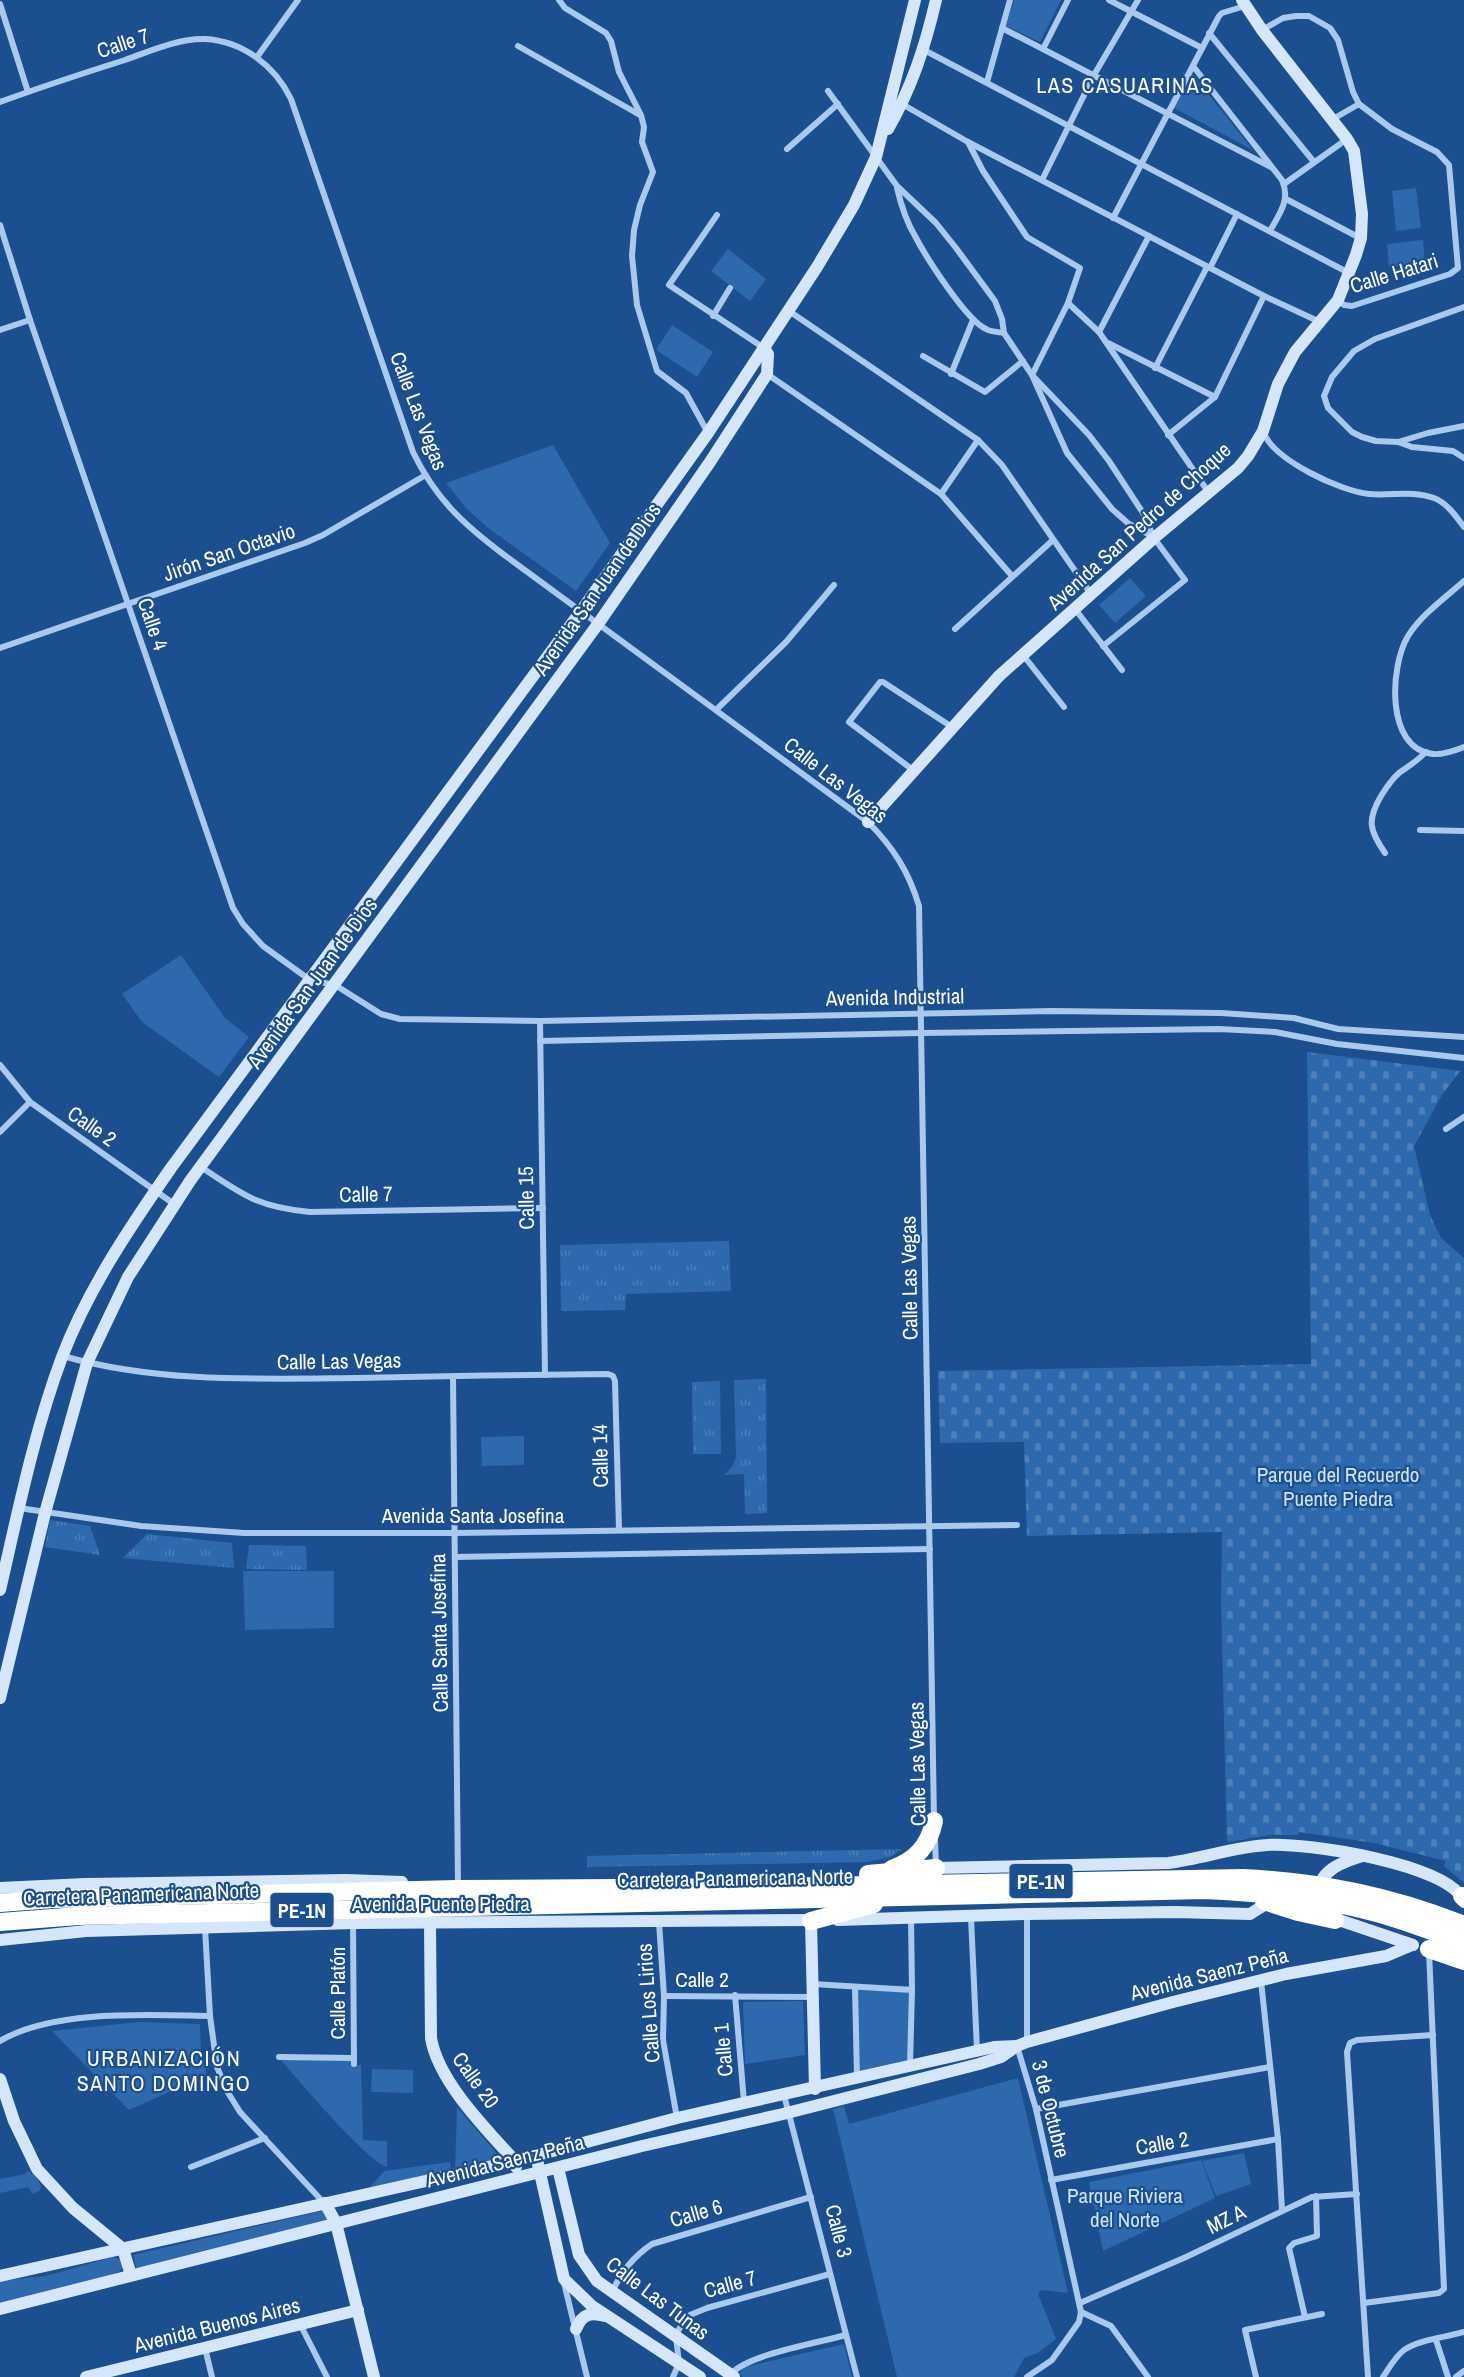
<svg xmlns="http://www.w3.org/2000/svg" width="1464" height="2377" font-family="'Archivo Narrow',sans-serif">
	<defs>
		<pattern id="grass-tufts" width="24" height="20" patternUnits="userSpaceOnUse" patternTransform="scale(1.5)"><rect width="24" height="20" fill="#2e69ad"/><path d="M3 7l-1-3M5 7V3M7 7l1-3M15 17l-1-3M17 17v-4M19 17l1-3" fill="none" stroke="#4d80b9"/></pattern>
		<pattern id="cemetery-stones" width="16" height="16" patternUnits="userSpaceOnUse" patternTransform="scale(1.5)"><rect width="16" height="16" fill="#2e69ad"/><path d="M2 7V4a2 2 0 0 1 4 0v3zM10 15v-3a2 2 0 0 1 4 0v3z" fill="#4d80b9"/></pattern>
	</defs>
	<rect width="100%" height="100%" fill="#1b4f8f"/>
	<!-- grass -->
	<g fill="url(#grass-tufts)">
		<polygon points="729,1241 731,1291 626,1294 625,1310 561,1311 560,1245"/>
		<polygon points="766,1379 767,1513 745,1514 744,1474 724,1475 732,1467 736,1457 734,1380"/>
		<polygon points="720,1381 721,1454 693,1454 692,1382"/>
		<polygon points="50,1520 90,1526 100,1555 45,1547"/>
		<polygon points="147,1534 232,1543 234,1568 123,1558"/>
		<polygon points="249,1545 306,1546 307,1570 246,1569"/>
		<polygon points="903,1849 890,1857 868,1862 587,1867 587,1856"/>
	</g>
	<!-- cemetery -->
	<polygon fill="url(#cemetery-stones)" points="1307,1052 1460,1071 1442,1095 1414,1146 1430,1215 1441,1238 1464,1258 1464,1883 1444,1866 1446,1861 1374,1843 1299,1832 1298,1835 1271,1835 1227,1842 1221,1600 1222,1532 1027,1536 1024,1442 940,1443 938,1371 1311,1364"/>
	<!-- green -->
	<g fill="#2e69ad">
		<polygon points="1014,0 1061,0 1040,42 1006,26"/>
		<polygon points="1192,74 1253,150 1174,108"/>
		<polygon points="1416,188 1421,228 1396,231 1392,191"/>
		<polygon points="1423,240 1425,263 1389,267 1387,244"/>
		<polygon points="728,249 766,279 750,301 711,271"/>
		<polygon points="672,325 713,352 697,377 656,350"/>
		<polygon points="553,445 610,543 576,591 488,528 466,508 446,483"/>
		<polygon points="1130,578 1146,596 1115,623 1099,605"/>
		<polygon points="181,955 225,1018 249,1037 219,1077 142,1022 122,994"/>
		<polygon points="524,1436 524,1465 482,1466 481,1437"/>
		<polygon points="243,1571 334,1571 334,1628 245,1630"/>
		<polygon points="854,1984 909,1986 911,2071 857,2083"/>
		<polygon points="803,2001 805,2055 745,2064 743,2002"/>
		<polygon points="139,2022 200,2024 201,2052 207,2075 129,2110 52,2031"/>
		<path d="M279,2058H353V2065H361L363,2140L387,2141V2167C364,2159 299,2080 279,2058Z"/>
		<polygon points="372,2069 413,2070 413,2093 371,2092"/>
		<polygon points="1018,2078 1068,2293 1041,2290 1038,2294 1056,2339 1038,2353 1024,2358 1014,2377 897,2377 833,2109 844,2106 849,2124"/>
		<polygon points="457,2107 498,2155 499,2161 455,2171"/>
		<polygon points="1244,2153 1251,2184 1216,2196 1202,2161"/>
		<polygon points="1201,2160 1215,2198 1103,2251 1089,2182"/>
		<polygon points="450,2162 451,2172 368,2190 384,2171"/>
		<polygon points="30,2171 31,2174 34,2174 41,2186 40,2190 33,2194 28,2187 0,2193 0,2179 26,2174 26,2172"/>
		<polygon points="326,2210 331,2221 138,2273 133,2255"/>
		<polygon points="113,2257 120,2259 123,2266 120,2271 87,2286 0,2306 0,2281 46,2276"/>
		<polygon points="844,2344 852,2377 743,2377 739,2374 745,2367"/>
	</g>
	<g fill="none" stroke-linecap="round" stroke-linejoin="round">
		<!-- street -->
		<g stroke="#a9c9ee" stroke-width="6">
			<polyline points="559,0 565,8 606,33 611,41 619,72 641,115 644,127 642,142 653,172 640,205 634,230 632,256 637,305 657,371 686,393 708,433"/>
			<polyline points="1109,0 1202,48"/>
			<polyline points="0,4 28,92"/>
			<polyline points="1002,28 1271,167"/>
			<polyline points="1262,30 1283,18 1296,16 1309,16 1330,28 1338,40 1353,92 1359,104 1392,129 1437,152 1449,165 1458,268 1450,274 1352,306 1344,305 1338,300"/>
			<polyline points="1209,33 1314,162"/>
			<polyline points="518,46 640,115"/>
			<polyline points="1043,49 1068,0"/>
			<polyline points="924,50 1349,273"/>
			<polyline points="257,57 298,0"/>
			<path d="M1193,66L1282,180C1291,200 1279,214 1270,231"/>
			<polyline points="987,82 1010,0"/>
			<polyline points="828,91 897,186 936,223 956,248 995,301 1002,319 1004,333 1032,375 1089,435 1109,461 1143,513 1154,538 1185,580 1103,646"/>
			<path d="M0,102C41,87 84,73 125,60C150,51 179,38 205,39C243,41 275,66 291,99L413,452C435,498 463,524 503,554L868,822C893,847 909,872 919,906L934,1820"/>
			<polyline points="902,104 968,142 1264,296 1320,322"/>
			<polyline points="1333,119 1359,104"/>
			<polyline points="968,142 983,171 1027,237 1080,268 1068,303 1032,375 1067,453 1112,509 1129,524 1154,537"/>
			<polyline points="787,149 838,104"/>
			<polyline points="1042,180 1094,75 1138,0"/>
			<polyline points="1284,184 1347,139"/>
			<path d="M897,188C901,205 906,221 915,236C926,257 966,320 986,329C991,332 998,332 1004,333"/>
			<polyline points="1286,199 1360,238"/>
			<polyline points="717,215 669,285 764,348"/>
			<polyline points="1113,218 1219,16 1222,13 1245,6"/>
			<polyline points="0,225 30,320 233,908 243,924 263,946 310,980 335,985 381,1014 400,1019 540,1021 1051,1011 1221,1013 1294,1018 1338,1029 1464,1037"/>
			<polyline points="1210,268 1237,214"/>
			<polyline points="1068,303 1099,332 1209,493"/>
			<polyline points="1464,307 1375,339 1354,351 1332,377 1324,396 1328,408 1352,432 1362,437 1376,441 1398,442 1412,447 1453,451 1464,458"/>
			<polyline points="789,311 978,440 1002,465 1091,594"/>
			<polyline points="713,316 730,288"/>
			<polyline points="0,330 30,320"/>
			<polyline points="1099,332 1149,236"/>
			<polyline points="1108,343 1215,397"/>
			<polyline points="923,356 985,392 1023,361"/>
			<polyline points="1155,368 1207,267"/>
			<polyline points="767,374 941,494 1012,576"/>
			<polyline points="951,374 973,320"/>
			<path d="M1264,433C1274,460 1340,491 1369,494C1391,496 1412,490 1434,498C1447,503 1456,516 1464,527"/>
			<polyline points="1168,435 1215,397 1264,296"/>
			<polyline points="1398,442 1428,433 1464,426"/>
			<polyline points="941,494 978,440"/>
			<path d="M1464,581C1445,598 1422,614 1408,636C1390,666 1385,749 1433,754C1443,755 1454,751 1464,747"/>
			<polyline points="1075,609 1122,670"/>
			<polyline points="955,629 1053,540"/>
			<polyline points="0,648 305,543 323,535 424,476"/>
			<polyline points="1023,655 1064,707"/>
			<polyline points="716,710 786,642 834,585"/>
			<polyline points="913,770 849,722 880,682 883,682 952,727"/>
			<polyline points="1420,830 1464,831"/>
			<path d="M1385,853C1369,830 1367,820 1381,796C1386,788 1392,779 1399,773C1409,766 1417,761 1426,752"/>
			<polyline points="540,1021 545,1375"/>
			<polyline points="540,1041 922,1033 1219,1029 1275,1032 1337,1044 1464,1058"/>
			<polyline points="0,1065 30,1102 174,1204"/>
			<polyline points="1446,1129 1464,1117"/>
			<polyline points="0,1132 30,1102"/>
			<path d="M201,1167C243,1195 257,1207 310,1212L543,1208"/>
			<path d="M63,1356C157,1383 259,1379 357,1378C441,1376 524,1375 608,1374L613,1376L615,1381L619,1530"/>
			<polyline points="453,1376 458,1886"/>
			<polyline points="19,1508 141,1526 244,1533 454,1533 1017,1525"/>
			<polyline points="455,1557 930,1549"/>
			<polyline points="935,1839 936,1865"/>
			<polyline points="1027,1914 1027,2041"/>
			<polyline points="971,1917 977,2050"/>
			<polyline points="659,1922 664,1996 663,2040 677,2118"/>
			<polyline points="353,1923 354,2064"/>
			<polyline points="205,1928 210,2016 217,2067 227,2091 240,2112 324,2203"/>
			<polyline points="1261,1981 1278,2139 1282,2210"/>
			<polyline points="813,1984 912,1990"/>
			<polyline points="855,1987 857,2078"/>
			<polyline points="735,1995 744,2102"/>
			<polyline points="664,1996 813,1997"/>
			<path d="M0,2041C54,2009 149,2015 210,2016"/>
			<polyline points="1017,2046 1036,2109 1081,2312 1079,2322 1052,2360 1027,2377"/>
			<polyline points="279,2057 354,2058"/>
			<polyline points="910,2065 912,1990 911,1918"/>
			<polyline points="784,2095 857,2377"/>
			<polyline points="1036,2109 1270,2067"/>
			<polyline points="191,2167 265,2138"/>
			<polyline points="1051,2180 1278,2139"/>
			<polyline points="564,2283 587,2377"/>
			<path d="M612,2292C622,2271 633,2257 652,2244L811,2197"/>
			<polyline points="1080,2303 1186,2257 1312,2197 1357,2194"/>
			<polyline points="1364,2303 1439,2293 1444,2289 1429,1952"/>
			<polyline points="1081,2312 1111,2326 1148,2377"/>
			<polyline points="1305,2317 1289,2248 1294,2243 1317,2236 1316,2196"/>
			<polyline points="300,2324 327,2377"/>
			<polyline points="1436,2340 1448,2377"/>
			<polyline points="205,2348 212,2377"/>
			<path d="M731,2374C749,2354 818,2343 846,2335"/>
			<polyline points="673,2377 679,2363 676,2337 679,2329 690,2315 707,2308 830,2274"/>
			<polyline points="1256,2377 1245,2330 1322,2314"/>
			<polyline points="1368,2377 1347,2052 1350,2043 1357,2040 1433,2035"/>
			<path d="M1383,2377C1389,2368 1395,2357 1404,2350C1417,2340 1447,2337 1464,2332"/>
			<polyline points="1456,2377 1464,2371"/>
		</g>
		<!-- secondary -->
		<g stroke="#d6e6fa" stroke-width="12">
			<path d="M888,129C912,87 925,47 936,0"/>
			<polyline points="868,822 999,676 1154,538 1238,468 1248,456 1263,431 1278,384 1295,352 1338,300 1356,255 1361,238 1362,214 1354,151 1347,139 1262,30 1242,0"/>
			<path d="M0,1590C18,1512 34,1432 62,1357C88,1289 130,1227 171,1168L581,611L708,433L817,267L854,205L876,157L915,0"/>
			<polyline points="0,1698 45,1513 87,1363 128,1277 190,1181 598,624 710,462 767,374 768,354 764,348"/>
			<path d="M936,1868L1168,1863C1202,1859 1233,1847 1267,1845C1304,1842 1451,1864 1464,1902"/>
			<polyline points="0,1888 85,1884 346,1880 402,1882"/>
			<path d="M1318,1892C1321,1869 1343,1862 1362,1856"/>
			<polyline points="1330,1917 1413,1945"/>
			<polyline points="838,1920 1027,1914 1175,1912 1250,1914 1269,1902"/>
			<polyline points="811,1921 815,2089"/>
			<path d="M430,1923L431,2038C438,2081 486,2129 515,2161L516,2167"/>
			<polyline points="0,1940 86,1931 353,1923 817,1920"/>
			<polyline points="0,2079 14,2121 37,2169 73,2208 123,2249 131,2275"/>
			<polyline points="538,2164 564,2279 592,2306 700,2377"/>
			<polyline points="558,2168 579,2255 597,2281 734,2377"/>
			<polyline points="325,2203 336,2223 374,2377"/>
			<polyline points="0,2276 515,2161 677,2118 994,2047 1017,2046"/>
			<polyline points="0,2309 642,2146 783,2114 979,2064 1001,2057 1017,2046 1027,2042 1173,2002 1286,1974 1386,1956 1412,1945"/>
			<path d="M576,2329C582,2314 590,2312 605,2316"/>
			<polyline points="86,2377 358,2310"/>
		</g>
		<!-- highway -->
		<g stroke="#fff" stroke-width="18">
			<path d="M892,1869C916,1860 929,1846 934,1821"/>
			<polyline points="868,1874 936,1868"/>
			<polyline points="1462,1896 1464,1898"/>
			<polyline points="1264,1901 1298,1912 1335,1920"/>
			<path d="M0,1903L53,1899L457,1889L762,1887L1243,1878C1322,1882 1391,1896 1464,1925"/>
			<polyline points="811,1921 874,1904"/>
			<path d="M0,1922L78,1916L1205,1890C1261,1893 1318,1897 1373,1912C1404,1920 1434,1932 1464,1943"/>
			<polyline points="1429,1949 1464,1961"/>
		</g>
	</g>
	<g text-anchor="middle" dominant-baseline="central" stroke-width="4.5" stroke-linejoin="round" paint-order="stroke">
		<!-- shield labels -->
		<g fill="#1b4f8f" stroke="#bbcadd" stroke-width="1.5">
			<rect x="1009.5" y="1864" width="63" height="34" rx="4.5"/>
			<rect x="270.5" y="1893" width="63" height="34" rx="4.5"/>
		</g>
		<g font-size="20" font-weight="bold" fill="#fff">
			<text x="1041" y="1881">PE-1N</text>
			<text x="302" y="1910">PE-1N</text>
		</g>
		<!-- street labels -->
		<g font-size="21" fill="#fff" stroke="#1b4f8f">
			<text transform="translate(123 43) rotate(-18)">Calle 7</text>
			<text transform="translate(1394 273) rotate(-17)">Calle Hatari</text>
			<text transform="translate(419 411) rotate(69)">Calle Las Vegas</text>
			<text transform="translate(1139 526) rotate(-42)">Avenida San Pedro de Choque</text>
			<text transform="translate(229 552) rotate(-19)">Jirón San Octavio</text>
			<text transform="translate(597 589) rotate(-55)">Avenida San Juan de Dios</text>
			<text transform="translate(153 624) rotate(71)">Calle 4</text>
			<text transform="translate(836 780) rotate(38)">Calle Las Vegas</text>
			<text transform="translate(312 983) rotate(-54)">Avenida San Juan de Dios</text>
			<text transform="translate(895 997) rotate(-1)">Avenida Industrial</text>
			<text transform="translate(92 1126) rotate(35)">Calle 2</text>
			<text transform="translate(366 1194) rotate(-1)">Calle 7</text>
			<text transform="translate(526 1198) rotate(-91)">Calle 15</text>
			<text transform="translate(909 1278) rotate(-91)">Calle Las Vegas</text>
			<text transform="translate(339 1361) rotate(-1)">Calle Las Vegas</text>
			<text transform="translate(600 1456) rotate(-91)">Calle 14</text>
			<text x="473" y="1515">Avenida Santa Josefina</text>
			<text transform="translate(439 1633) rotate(-91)">Calle Santa Josefina</text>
			<text transform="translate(917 1764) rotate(-91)">Calle Las Vegas</text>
			<text transform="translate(735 1878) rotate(-1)">Carretera Panamericana Norte</text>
			<text transform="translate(141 1894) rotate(-2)">Carretera Panamericana Norte</text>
			<text x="441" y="1903">Avenida Puente Piedra</text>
			<text transform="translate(1209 1974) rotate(-14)">Avenida Saenz Peña</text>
			<text x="702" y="1979">Calle 2</text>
			<text transform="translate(337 1993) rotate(-90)">Calle Platón</text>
			<text transform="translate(648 2003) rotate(-94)">Calle Los Lirios</text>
			<text transform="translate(723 2050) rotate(-95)">Calle 1</text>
			<text transform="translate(476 2080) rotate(54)">Calle 20</text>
			<text transform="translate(1051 2109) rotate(76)">3 de Octubre</text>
			<text transform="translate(1162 2143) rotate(-10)">Calle 2</text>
			<text transform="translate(505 2161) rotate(-14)">Avenida Saenz Peña</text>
			<text transform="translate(696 2213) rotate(-16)">Calle 6</text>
			<text transform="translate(1226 2219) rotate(-26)">MZ A</text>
			<text transform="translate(839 2231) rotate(76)">Calle 3</text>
			<text transform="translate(730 2284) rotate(-15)">Calle 7</text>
			<text transform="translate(658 2298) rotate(37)">Calle Las Tunas</text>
			<text transform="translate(217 2325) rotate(-14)">Avenida Buenos Aires</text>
		</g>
		<!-- park labels -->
		<g font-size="21" fill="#cfe3fa" stroke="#1b4f8f">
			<text x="1338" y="1474">Parque del Recuerdo<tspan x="1338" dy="24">Puente Piedra</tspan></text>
			<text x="1125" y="2195">Parque Riviera<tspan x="1125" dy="24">del Norte</tspan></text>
		</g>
		<!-- neighbourhood labels -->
		<g font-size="22" letter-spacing="1.5" fill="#fff" stroke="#1b4f8f">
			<text x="1125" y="85">LAS CASUARINAS</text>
			<text x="164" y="2058">URBANIZACIÓN<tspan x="164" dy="25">SANTO DOMINGO</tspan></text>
		</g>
	</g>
</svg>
